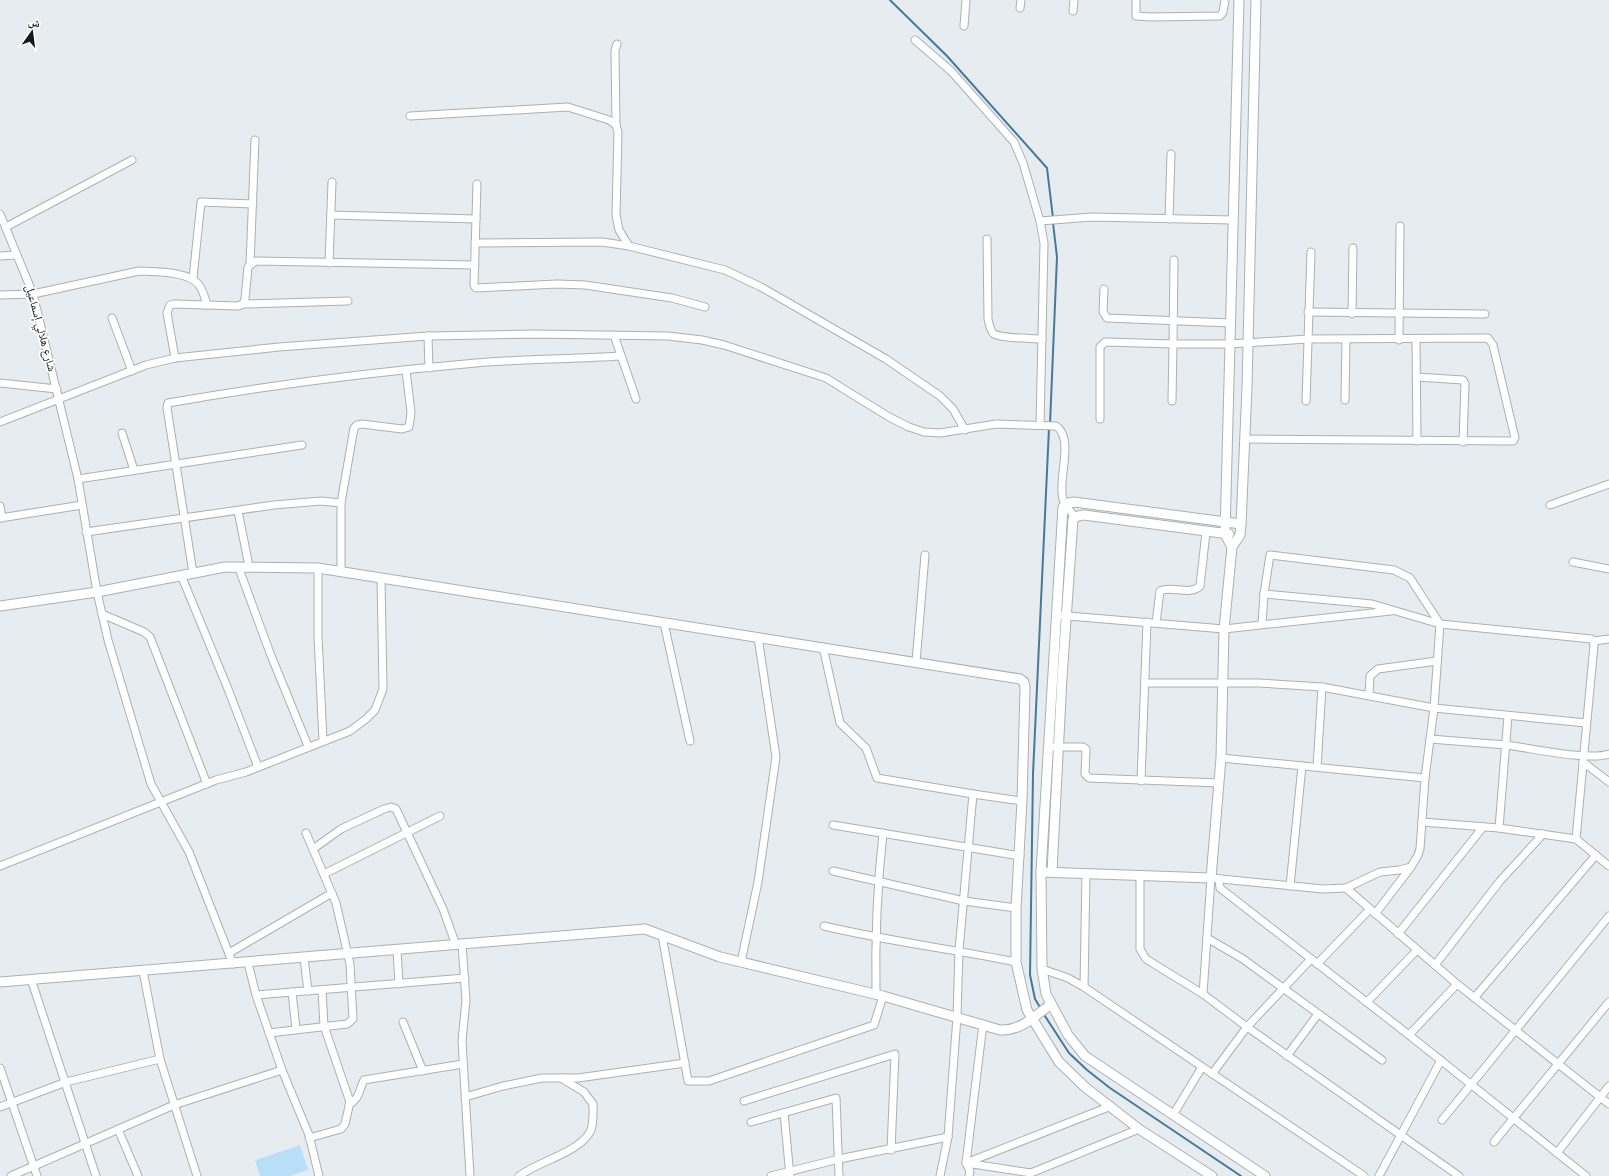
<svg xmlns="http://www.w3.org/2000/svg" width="1609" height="1176" font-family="'Roboto Serif','Noto Naskh Arabic',serif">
	<rect width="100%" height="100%" fill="#e6ecf0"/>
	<!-- green -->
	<polygon fill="#badff9" points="300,1145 308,1170 290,1176 260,1176 255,1160"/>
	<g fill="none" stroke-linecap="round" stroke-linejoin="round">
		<!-- stream -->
		<g stroke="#487999" stroke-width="2">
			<polyline points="890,0 947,56 1047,168 1053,218"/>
			<polyline points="1050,424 1057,257 1053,223"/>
			<polyline points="1041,1009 1035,999 1030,975 1033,774 1049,428"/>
			<polyline points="1043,1013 1069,1053 1087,1070 1110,1088 1241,1176"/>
		</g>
		<defs>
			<g id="minor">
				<polyline points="1136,0 1136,16 1151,17 1220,16 1223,12 1225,0"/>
				<polyline points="1020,8 1021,0"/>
				<polyline points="1073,11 1074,0"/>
				<polyline points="964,26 966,0"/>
				<polyline points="915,40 951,71 1014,142 1023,163 1040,221 1044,243 1040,425"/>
				<polyline points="410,116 568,107 609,120 616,125 618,132 616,215 619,230 629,246"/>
				<polyline points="616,125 615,51 617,44"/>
				<polyline points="477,184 474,285 476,288 557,284 585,285 672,298 705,307"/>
				<polyline points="0,214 33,294 78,479 97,592 108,640 151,784 189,852 233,964"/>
				<polyline points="331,215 476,219"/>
				<polyline points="1169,219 1171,154"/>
				<polyline points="1040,221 1092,217 1233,220"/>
				<polyline points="6,227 132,160"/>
				<path d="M987,239L988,319C989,323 990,331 994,334C1003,339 1031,338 1042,339"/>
				<polyline points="475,243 602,242 629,246 725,270 761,287 886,359 940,396 953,409 965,430"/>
				<polyline points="0,256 17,255"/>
				<polyline points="1174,260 1173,344 1229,344 1308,339 1488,338 1493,345 1515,438 1513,441 1245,439"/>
				<polyline points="329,263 332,182"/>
				<polyline points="250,264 255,140"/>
				<polyline points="193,278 201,202 253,204"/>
				<polyline points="1104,289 1103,312 1107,318 1230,323"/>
				<path d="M0,295L33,294L139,271C155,272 189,271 199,285C203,290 205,298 207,305"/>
				<polyline points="243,304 348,301"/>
				<polyline points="1308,312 1485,314"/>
				<polyline points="1352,314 1353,248"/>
				<polyline points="112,318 132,371"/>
				<polyline points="614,335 636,399"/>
				<polyline points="428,336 429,368"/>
				<polyline points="1399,340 1400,226"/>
				<polyline points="1416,340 1417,441"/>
				<polyline points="175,358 167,313 170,305 174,304 238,306 243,304 245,299 248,267 256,261 475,265"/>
				<polyline points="1417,377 1463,380 1465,384 1463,442"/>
				<polyline points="0,383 57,389"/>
				<polyline points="1345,400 1346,340"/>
				<polyline points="1306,401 1311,252"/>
				<polyline points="1100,419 1100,347 1105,342 1173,344 1172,401"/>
				<path d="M0,422L146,365L175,358L279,347L428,336L534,334L668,336L702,340L724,345L826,378L889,417L909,427L924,432L940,433L996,424L1056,426C1075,438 1057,481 1063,499C1065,506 1071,512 1075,517"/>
				<polyline points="122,433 134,470"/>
				<polyline points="78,479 302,445"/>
				<polyline points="1550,505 1609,484"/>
				<polyline points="0,506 2,518"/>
				<polyline points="238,511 249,566"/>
				<polyline points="0,518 82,505"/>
				<polyline points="86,532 274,505 321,501 341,503"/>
				<polyline points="1573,562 1609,569"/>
				<polyline points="238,566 270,653 308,746"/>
				<polyline points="318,568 318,636 323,741"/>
				<polyline points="341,570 341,503 354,428 357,425 362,424 402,429 409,427 411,413 406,370"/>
				<path d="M193,573L167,408L168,403C270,385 372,372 476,363C524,359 573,359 621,356"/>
				<polyline points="181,575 228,689 258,767"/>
				<polyline points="1264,594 1372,604 1440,624 1592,639 1594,645 1576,839"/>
				<polyline points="102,614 144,632 150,637 207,784"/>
				<polyline points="1056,615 1224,629 1391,611"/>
				<polyline points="664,623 690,741"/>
				<path d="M1156,623L1160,591C1172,585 1190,596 1200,586L1206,532"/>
				<polyline points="1594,641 1609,639"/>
				<polyline points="823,647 840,723 866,748 877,778 973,794"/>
				<polyline points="916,662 925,555"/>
				<polyline points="1145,683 1259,683 1322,687 1434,708 1586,723"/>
				<polyline points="1369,695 1370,676 1378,669 1437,661"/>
				<path d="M1430,739C1455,741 1481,743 1506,745C1531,748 1587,761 1609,754"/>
				<polyline points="1055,747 1083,747 1086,749 1085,774 1089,778 1219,783"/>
				<polyline points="1221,758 1425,778"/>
				<polyline points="1583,762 1609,782"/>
				<polyline points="1317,767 1322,687"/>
				<polyline points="1141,781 1147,622"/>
				<polyline points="1422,822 1499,828 1576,839 1609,866"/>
				<polyline points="833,825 1020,856"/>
				<polyline points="1499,828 1508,716"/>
				<polyline points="313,849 341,829 384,809 391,807 396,809 443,909 456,945"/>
				<polyline points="0,866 216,780 246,772 350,731 366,719 375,710 383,689 381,579"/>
				<polyline points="833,871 964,901 1016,908"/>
				<polyline points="324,874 440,816"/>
				<polyline points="1140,876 1140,949 1146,959 1203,994 1247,1027 1459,1176"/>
				<polyline points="1219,879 1220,888 1409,1035 1586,1176"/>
				<polyline points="1290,886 1302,766"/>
				<polyline points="1346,888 1457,984 1609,1104"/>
				<polyline points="1375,914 1411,867"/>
				<path d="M824,926C887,941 952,949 1016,962"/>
				<polyline points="1398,934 1483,827"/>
				<polyline points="662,935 688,1081 709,1081 874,1025 883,996"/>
				<polyline points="1207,938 1243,959 1382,1060"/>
				<polyline points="462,944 466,1000 462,1041 470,1176"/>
				<polyline points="397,950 399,984"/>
				<polyline points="229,953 332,893"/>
				<polyline points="304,958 308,991"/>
				<polyline points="741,962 758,882 776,757 758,637"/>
				<polyline points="248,963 256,995 282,1070 309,1135 319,1176"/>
				<polyline points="1317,964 1370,909"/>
				<polyline points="1435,965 1500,881 1543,834"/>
				<polyline points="1042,969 1068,978 1084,987 1364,1176"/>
				<polyline points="143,971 160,1059 197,1176"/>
				<polyline points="31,979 96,1176"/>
				<polyline points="1084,987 1086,875"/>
				<polyline points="292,992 296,1029"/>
				<polyline points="1203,994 1211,878 1323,889 1346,888 1380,872 1399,870 1411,867 1418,855 1420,849 1425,778 1434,708 1440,624 1410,578 1394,570 1270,555 1264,594 1262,624"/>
				<polyline points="256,995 465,978"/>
				<path d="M876,995C875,940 877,887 883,833"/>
				<polyline points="1475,997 1596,855"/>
				<polyline points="1367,1002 1417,950"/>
				<polyline points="403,1022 423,1071"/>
				<polyline points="983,1024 966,1163 1031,1173 1139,1129"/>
				<polyline points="269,1033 347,1024 353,1019 350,964 336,903 306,833"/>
				<polyline points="1409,1035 1457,984"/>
				<polyline points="1287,1056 1318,1014"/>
				<polyline points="0,1068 37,1176"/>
				<polyline points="1212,1074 1247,1027 1311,959"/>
				<polyline points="465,1097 503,1086 542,1078 578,1078 685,1063"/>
				<polyline points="744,1101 895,1054 891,1150"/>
				<path d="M349,1105C361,1096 358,1092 364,1080L463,1064"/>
				<polyline points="0,1107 66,1082 160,1059"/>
				<polyline points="784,1113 790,1176"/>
				<polyline points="1173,1115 1202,1067"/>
				<polyline points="1442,1120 1609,916"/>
				<polyline points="751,1122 836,1098 839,1176"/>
				<polyline points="118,1129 138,1176"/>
				<polyline points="309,1138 341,1129 345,1124 350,1102 324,1026 322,990"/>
				<polyline points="1494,1142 1609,1002"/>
				<polyline points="1557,1153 1609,1086"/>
				<polyline points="11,1176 174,1105 282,1070"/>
				<path d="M519,1176C539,1161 578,1153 590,1132C594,1125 593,1112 593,1104L584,1092L561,1078"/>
				<polyline points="771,1176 839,1159 948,1137"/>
				<polyline points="940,1176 948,1137 957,1017 959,950 973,794 1022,801"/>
				<polyline points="969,1176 970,1171 966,1163 1111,1106"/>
				<polyline points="1379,1176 1441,1060"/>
			</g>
			<g id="tertiary">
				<polyline points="1241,524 1074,502 1069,503 1063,507 1041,872 1042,969 1046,994 1068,1035 1085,1056 1265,1176"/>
				<polyline points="1232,547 1225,534 1239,0"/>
				<polyline points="0,606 97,592 225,567 318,568 1020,679 1024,682 1025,688 1022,801 1016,908 1016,962 1027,1010 1059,1062 1085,1087 1139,1129 1212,1176"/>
				<polyline points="1041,872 1211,878 1221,758 1224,629 1232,547 1240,535 1241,524 1247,388 1256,0"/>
				<polyline points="1052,872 1062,678 1073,519 1078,516 1084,515 1229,534"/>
				<path d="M0,982L645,929L720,957L883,996L1000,1030C1021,1031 1035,1016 1051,1004"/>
			</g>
		</defs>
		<!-- minor casing -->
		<use href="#minor" stroke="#aab0b4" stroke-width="9"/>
		<!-- tertiary casing -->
		<use href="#tertiary" stroke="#aab0b4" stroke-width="11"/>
		<!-- minor -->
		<use href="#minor" stroke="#fff" stroke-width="7"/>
		<!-- tertiary -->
		<use href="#tertiary" stroke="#fff" stroke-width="9"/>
	</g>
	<g text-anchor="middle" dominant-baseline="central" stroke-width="3.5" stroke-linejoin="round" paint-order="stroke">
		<!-- street labels -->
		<g font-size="12" fill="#16181a" stroke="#fff">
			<text transform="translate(41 328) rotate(75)">شارع هلالي إسماعيل</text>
		</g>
	</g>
	<!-- north arrow -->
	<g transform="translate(32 32) rotate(14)" stroke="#ffffff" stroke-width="3" paint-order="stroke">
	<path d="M0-3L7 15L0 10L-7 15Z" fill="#16181a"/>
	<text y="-6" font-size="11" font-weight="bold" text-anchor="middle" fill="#16181a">ش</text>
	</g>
</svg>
